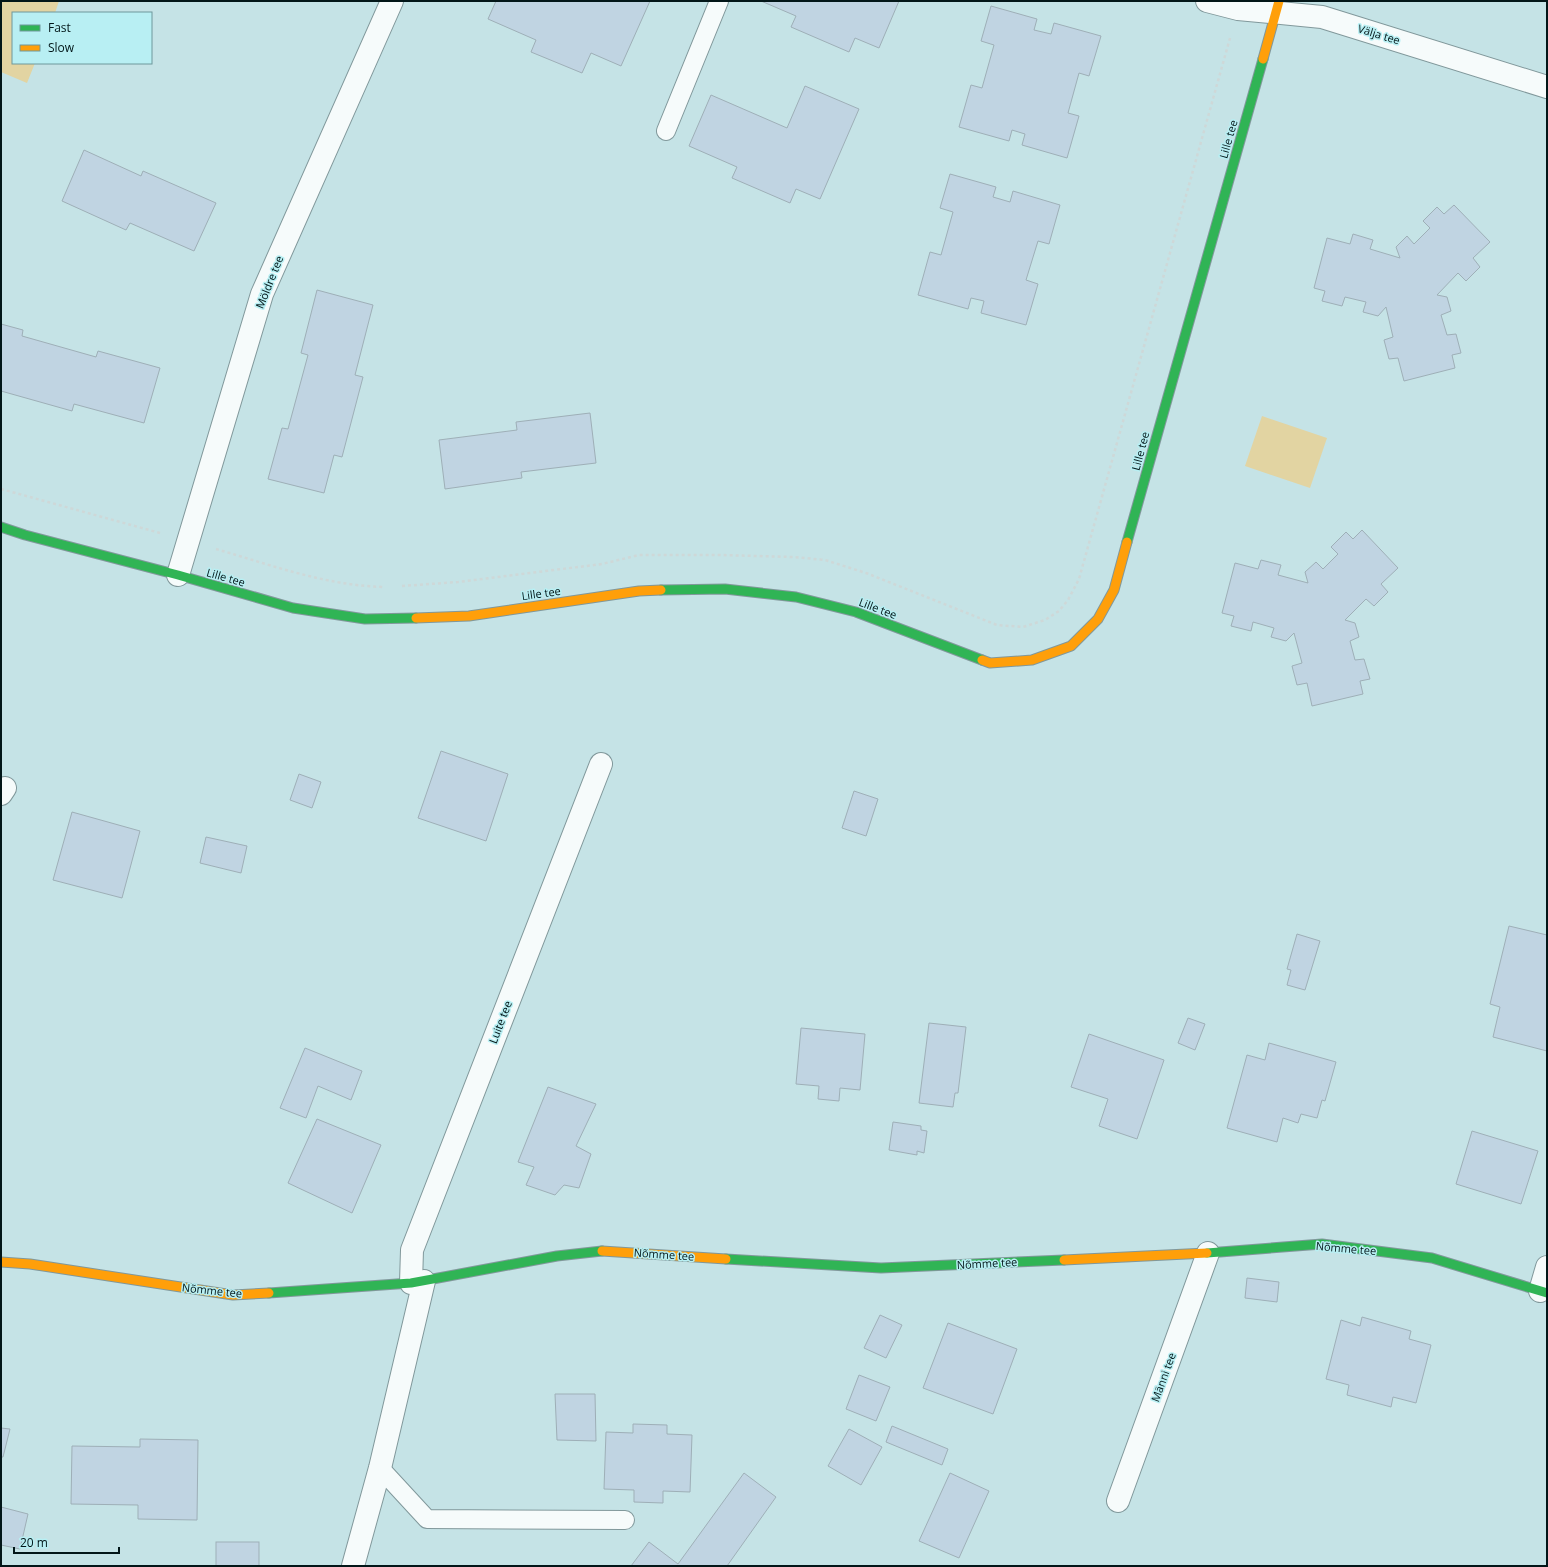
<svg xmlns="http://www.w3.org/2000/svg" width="1548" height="1567" font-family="'Open Sans',sans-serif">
	<rect width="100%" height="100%" fill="#c5e3e6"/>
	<!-- green -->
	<g fill="#e2d4a2">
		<polygon points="1,1 59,1 55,13 13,13 13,63 35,63 27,83 1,72"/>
		<polygon points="1262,416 1327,438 1310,488 1245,466"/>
	</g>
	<!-- building -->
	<g fill="#c0d4e2" stroke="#9eafb7">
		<polygon points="496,1 650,1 621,66 591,53 582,73 531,52 536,40 488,19"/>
		<polygon points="761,1 899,1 879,48 855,38 849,52 791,27 796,16"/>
		<polygon points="991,6 1037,19 1034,30 1051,34 1054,23 1101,36 1089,76 1079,73 1068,113 1079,116 1067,158 1022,145 1025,134 1012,130 1009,141 959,127 971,85 982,88 994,45 981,41"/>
		<polygon points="805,86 859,109 820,199 796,189 790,203 732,178 737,167 689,146 711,95 787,128"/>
		<polygon points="84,150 141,176 143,171 216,203 194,251 130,223 126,230 62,201"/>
		<polygon points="950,174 996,187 993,197 1010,202 1013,191 1060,205 1049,244 1038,241 1026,280 1038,284 1026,325 981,313 984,301 971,298 968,309 918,295 930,252 941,255 953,212 940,208"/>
		<polygon points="1454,205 1490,242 1473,258 1480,267 1466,281 1458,273 1437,295 1447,297 1451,311 1441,315 1447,335 1456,334 1461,353 1452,355 1455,368 1404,381 1398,358 1389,359 1384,340 1393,337 1386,307 1378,316 1363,312 1366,302 1345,297 1342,306 1322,301 1325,291 1314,288 1327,238 1350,244 1353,234 1373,240 1370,249 1400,258 1396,247 1407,236 1414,244 1430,228 1423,221 1437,207 1444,214"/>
		<polygon points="317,290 373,305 355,375 363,377 342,457 334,455 324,493 268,479 282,428 288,429 308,355 301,353"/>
		<polygon points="1,324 23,330 22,336 96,357 98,351 160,368 144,423 74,404 72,411 1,391"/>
		<polygon points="590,413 596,463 521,472 522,478 445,489 439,440 517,430 516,422"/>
		<polygon points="1362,530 1398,568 1381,584 1388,592 1374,606 1366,599 1345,620 1355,623 1359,637 1350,641 1355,660 1364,659 1370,679 1360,681 1363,694 1312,706 1307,683 1297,685 1292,666 1302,663 1294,633 1286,641 1271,637 1274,628 1253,622 1251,631 1231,626 1234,616 1222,613 1235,563 1258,569 1261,560 1281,565 1278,575 1308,583 1305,572 1316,562 1323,569 1338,554 1331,547 1346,532 1353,539"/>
		<polygon points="441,751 508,774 486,841 418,818"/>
		<polygon points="299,774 321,782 312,808 290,800"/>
		<polygon points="854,791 878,799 866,836 842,828"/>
		<polygon points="72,812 140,831 122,898 53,880"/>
		<polygon points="206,837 247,846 241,873 200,863"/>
		<polygon points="1509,926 1547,935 1547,1051 1493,1037 1500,1007 1490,1004"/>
		<polygon points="1297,934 1320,941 1305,990 1287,985 1291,970 1287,969"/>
		<polygon points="1188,1018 1205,1024 1195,1050 1178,1043"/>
		<polygon points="929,1023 966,1027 958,1093 955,1093 953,1107 919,1103"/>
		<polygon points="801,1028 865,1034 860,1090 840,1088 839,1101 818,1099 819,1086 796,1084"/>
		<polygon points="1089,1034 1164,1060 1137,1139 1099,1126 1108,1099 1071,1087"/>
		<polygon points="1269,1043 1336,1062 1325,1101 1322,1100 1317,1118 1301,1114 1298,1123 1283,1118 1277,1142 1227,1128 1247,1055 1265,1060"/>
		<polygon points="305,1048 362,1071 351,1100 318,1086 306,1118 280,1108"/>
		<polygon points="548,1087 596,1104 576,1146 591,1154 579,1188 564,1185 555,1195 526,1185 534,1167 518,1162"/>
		<polygon points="317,1119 381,1145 352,1213 288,1183"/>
		<polygon points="893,1122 921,1126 921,1130 927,1131 924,1153 917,1151 917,1155 889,1150"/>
		<polygon points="1472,1131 1538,1151 1521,1204 1456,1184"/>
		<polygon points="1247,1278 1279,1282 1277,1302 1245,1298"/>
		<polygon points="880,1315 902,1325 886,1358 864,1348"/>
		<polygon points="1362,1317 1411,1331 1409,1339 1431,1345 1416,1403 1393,1397 1391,1407 1347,1395 1349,1385 1326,1379 1341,1320 1360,1326"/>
		<polygon points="948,1323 1017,1349 993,1414 923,1388"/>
		<polygon points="859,1375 890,1387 876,1421 846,1409"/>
		<polygon points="555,1394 595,1394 596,1441 557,1440"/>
		<polygon points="633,1424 667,1425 667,1434 692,1435 690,1492 663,1491 663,1503 634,1502 634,1490 604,1489 606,1432 633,1433"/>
		<polygon points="892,1426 948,1449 942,1465 886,1442"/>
		<polygon points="1,1428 10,1429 3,1457 1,1457"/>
		<polygon points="849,1429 882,1447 861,1485 828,1466"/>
		<polygon points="140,1439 198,1440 197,1520 138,1519 138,1505 71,1504 72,1446 140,1447"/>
		<polygon points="744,1473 776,1497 727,1566 631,1566 649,1542 678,1564"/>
		<polygon points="950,1473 989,1491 959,1558 919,1541"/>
		<polygon points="1,1507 28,1514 20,1549 1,1545"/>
		<rect x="216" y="1542" width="43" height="24"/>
	</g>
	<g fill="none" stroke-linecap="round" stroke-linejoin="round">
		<defs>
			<g id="lane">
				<polyline points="666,131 719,1"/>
				<polyline points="380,1468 427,1519 625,1520"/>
			</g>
			<g id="street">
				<polyline points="1207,1 1238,9 1322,17 1547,87"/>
				<polyline points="178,575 262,294 392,1"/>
				<polyline points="1,794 5,788"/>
				<polyline points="411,1283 412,1250 601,764"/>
				<polyline points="1540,1291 1547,1267"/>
				<polyline points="1118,1501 1208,1253"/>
				<polyline points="353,1566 380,1468 424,1281"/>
			</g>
			<g id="fast">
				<polyline points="1,527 25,535 178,575 293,608 365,619 416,618"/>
				<polyline points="1127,542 1263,59"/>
				<polyline points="661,590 725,589 796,597 856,612 982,660"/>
				<polyline points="1207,1253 1322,1244 1432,1258 1547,1293"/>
				<polyline points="726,1259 881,1268 1064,1260"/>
				<polyline points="269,1293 411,1283 557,1256 602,1251"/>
			</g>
			<g id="slow">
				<polyline points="1263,59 1279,1"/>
				<polyline points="416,618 469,616 639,591 661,590"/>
				<polyline points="982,660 990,663 1032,660 1071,646 1098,619 1114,590 1127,542"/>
				<polyline points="602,1251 726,1259"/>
				<polyline points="1064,1260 1207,1253"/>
				<polyline points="1,1262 30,1264 233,1295 269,1293"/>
			</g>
		</defs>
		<!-- lane casing -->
		<use href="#lane" stroke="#81989b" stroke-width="20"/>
		<!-- street casing -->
		<use href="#street" stroke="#81989b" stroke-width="24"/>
		<!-- fast casing -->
		<use href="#fast" stroke="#81989b" stroke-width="11"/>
		<!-- slow casing -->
		<use href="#slow" stroke="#81989b" stroke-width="11"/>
		<!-- path -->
		<g stroke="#ced8d8" stroke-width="2.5" stroke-dasharray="3 3" stroke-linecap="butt">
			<polyline points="1,489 160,533"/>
			<path d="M216,549C271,565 327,586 385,587"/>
			<polyline points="402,586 458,582 602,564 639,555 719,555 794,557 825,560 866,573 997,625 1023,627 1045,620 1059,611 1068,600 1079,579 1230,38"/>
		</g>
		<!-- lane -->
		<use href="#lane" stroke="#f6fbfb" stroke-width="18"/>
		<!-- street -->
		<use href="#street" stroke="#f6fbfb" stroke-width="22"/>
		<!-- fast -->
		<use href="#fast" stroke="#30b455" stroke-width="9"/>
		<!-- slow -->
		<use href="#slow" stroke="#ff9f0a" stroke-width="9"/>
	</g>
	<g text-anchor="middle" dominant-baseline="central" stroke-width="3" stroke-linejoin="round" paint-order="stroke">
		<!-- street labels -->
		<g font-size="11" fill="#021618" stroke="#b8eff3">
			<text transform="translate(1379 34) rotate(17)">Välja tee</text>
			<text transform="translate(1228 139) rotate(-74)">Lille tee</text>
			<text transform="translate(269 282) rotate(-68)">Möldre tee</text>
			<text transform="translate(1140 451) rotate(-75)">Lille tee</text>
			<text transform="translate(226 577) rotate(16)">Lille tee</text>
			<text transform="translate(541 593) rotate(-8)">Lille tee</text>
			<text transform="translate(878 608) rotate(21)">Lille tee</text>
			<text transform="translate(500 1022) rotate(-69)">Luite tee</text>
			<text transform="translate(1346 1248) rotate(5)">Nõmme tee</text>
			<text transform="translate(664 1254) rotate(4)">Nõmme tee</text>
			<text transform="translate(987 1263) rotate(-3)">Nõmme tee</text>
			<text transform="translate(212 1290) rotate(6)">Nõmme tee</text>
			<text transform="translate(1163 1377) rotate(-70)">Männi tee</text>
		</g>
	</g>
	<!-- border -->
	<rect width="1548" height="1567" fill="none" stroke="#021618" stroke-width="4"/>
	<!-- legend -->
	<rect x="12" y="12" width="140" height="52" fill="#b8eff3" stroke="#6f989b"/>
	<rect x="20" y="25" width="20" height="6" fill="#30b455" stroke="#6f989b"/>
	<text x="48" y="32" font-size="12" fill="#021618">Fast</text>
	<rect x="20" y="45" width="20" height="6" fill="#ff9f0a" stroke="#6f989b"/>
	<text x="48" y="52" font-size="12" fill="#021618">Slow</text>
	<!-- scale -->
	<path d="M14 1547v6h105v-6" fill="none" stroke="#021618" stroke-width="2"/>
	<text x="20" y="1547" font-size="12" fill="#021618" stroke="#b8eff3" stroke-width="3" paint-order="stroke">20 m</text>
</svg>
